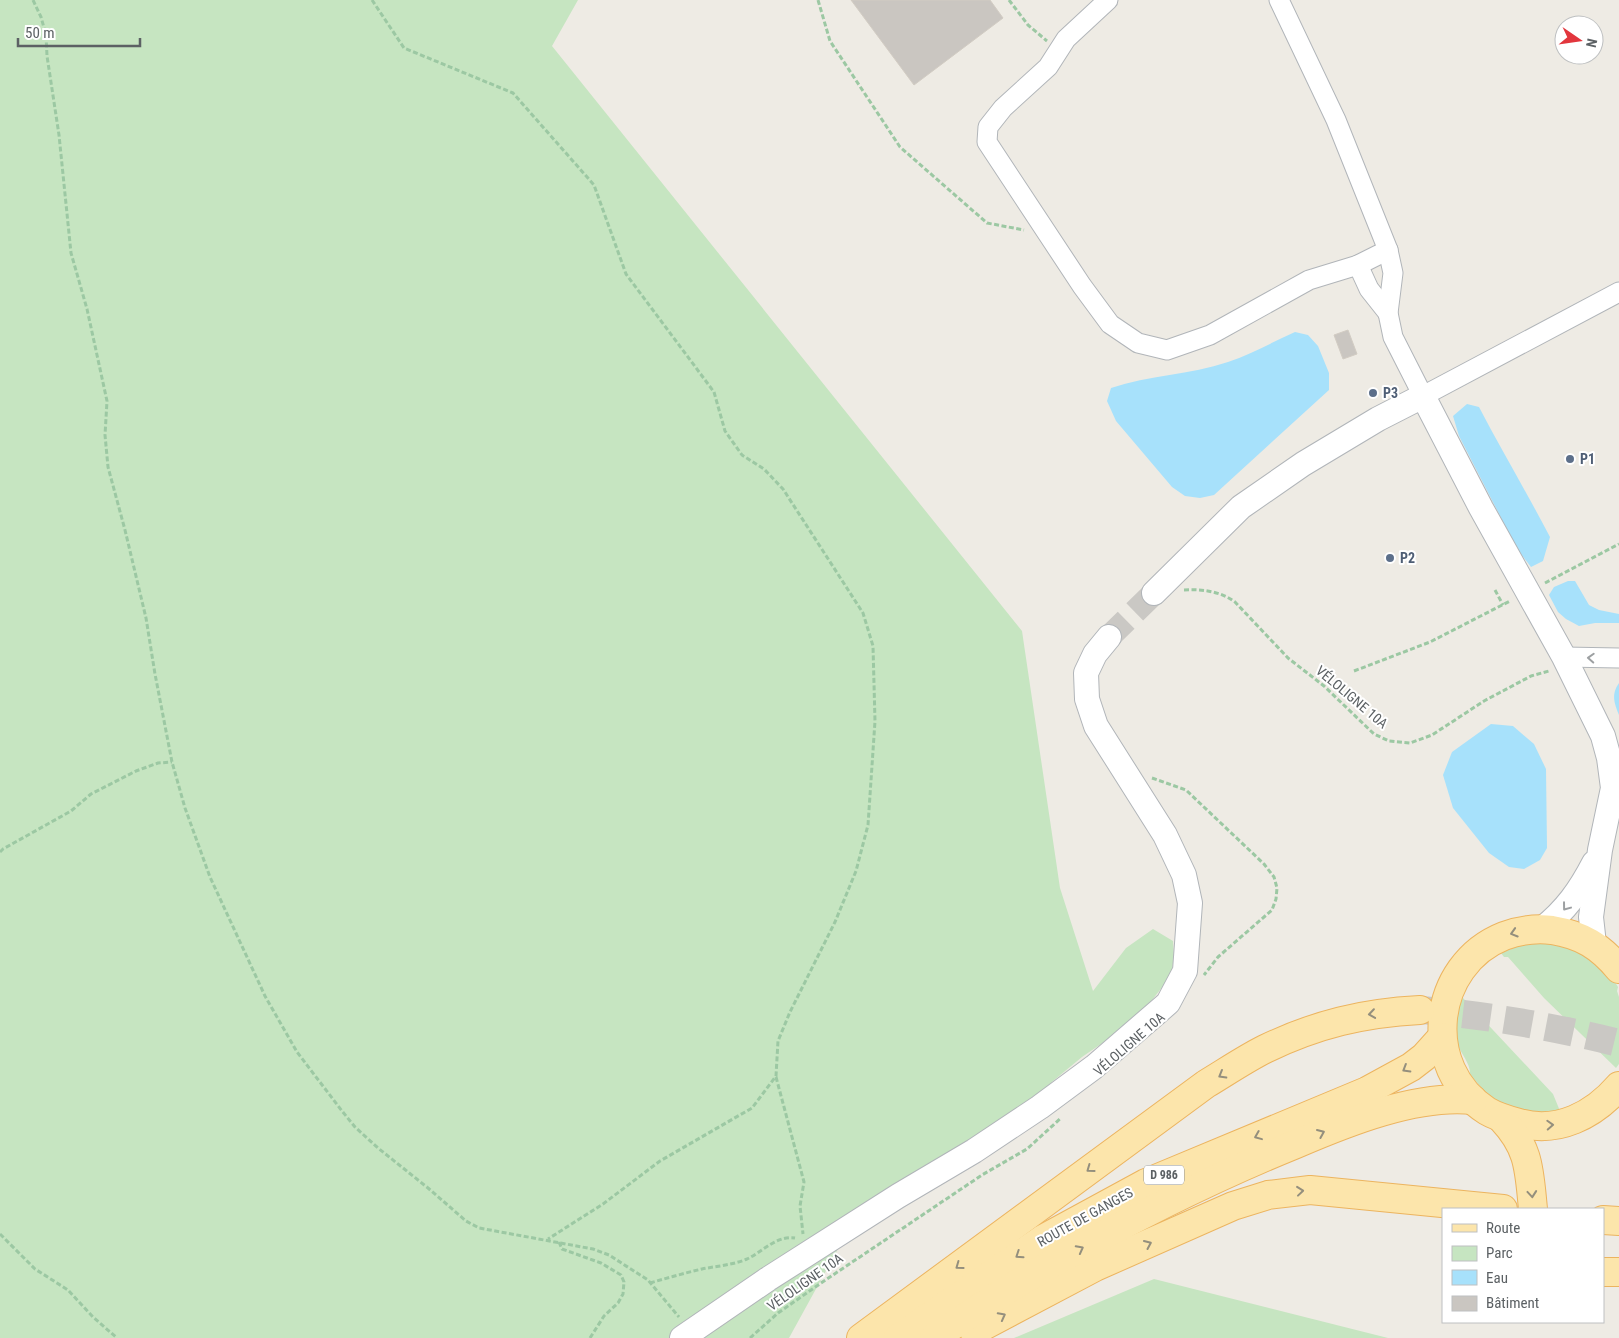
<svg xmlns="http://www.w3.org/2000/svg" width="1619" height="1338" font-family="'Roboto Condensed',sans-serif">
	<rect width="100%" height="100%" fill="#eeebe4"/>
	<!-- green -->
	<g fill="#c6e5c1">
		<polygon points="0,0 578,0 552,46 1022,631 1060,888 1093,991 1126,948 1153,929 1173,941 1174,956 1171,976 1130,1028 1117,1033 1082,1057 1053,1081 1037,1096 855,1218 789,1338 0,1338"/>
		<path d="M1545,942C1571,946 1579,949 1599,966C1606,973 1613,978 1618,987L1617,991L1619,997V1064L1616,1068L1544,998L1508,957H1504L1501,953L1524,944Z"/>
		<path d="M1463,998L1553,1094L1560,1111L1529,1114L1514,1109L1491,1098L1470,1075C1471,1064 1461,1054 1458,1045C1454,1033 1457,1009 1463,998Z"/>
		<polygon points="1154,1279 1388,1338 1014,1338"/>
	</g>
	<!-- water -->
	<g fill="#a7e1fb">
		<path d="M1295,332L1308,335L1318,346L1329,373V390L1214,495L1200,498L1185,496L1172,487L1116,421L1107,401L1111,388C1149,375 1190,375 1228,362C1251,354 1273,342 1295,332Z"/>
		<path d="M1467,404L1479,407C1502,451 1527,493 1550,537L1543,561L1531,567L1517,549L1459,436L1453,416Z"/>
		<polygon points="1568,581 1575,581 1589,605 1599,610 1619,614 1619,623 1595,623 1579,626 1566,619 1558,612 1549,595 1554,587"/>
		<path d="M1619,683V715C1614,703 1611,694 1619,683Z"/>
		<polygon points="1491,724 1513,726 1534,744 1546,769 1547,848 1540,860 1524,869 1509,867 1489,853 1453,808 1443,775 1452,752"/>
	</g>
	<!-- building -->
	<g fill="#cac6c1" stroke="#d2ccc3">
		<polygon points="851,0 990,0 1003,18 914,85"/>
		<polygon points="1348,330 1357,354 1343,359 1334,335"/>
	</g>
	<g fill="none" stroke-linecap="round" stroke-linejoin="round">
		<!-- tertiary-tunnel -->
		<polyline stroke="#cac8c4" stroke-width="24" stroke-dasharray="24 12" stroke-linecap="butt" points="1109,637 1154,593"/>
		<!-- primary-tunnel -->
		<path stroke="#cac8c4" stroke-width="28" stroke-dasharray="28 14" stroke-linecap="butt" d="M1421,1010C1488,1015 1554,1027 1619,1043"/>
		<defs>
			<g id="minor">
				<polyline points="1108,0 1066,39 1048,67 1003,108 988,127 987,142 1082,286 1110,324 1138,343 1167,350 1210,335 1309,280 1358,265 1388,250"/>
				<polyline points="1279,0 1336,120 1388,250 1393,273 1388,313 1393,337 1423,396 1619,292"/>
				<polyline points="1358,265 1369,289 1388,313"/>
				<polyline points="1564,657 1619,658"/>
			</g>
			<g id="tertiary">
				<polyline points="1154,593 1241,507 1303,464 1378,419 1423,396 1481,508 1564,657 1603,736 1609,758 1613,788 1600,850 1591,917 1594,944"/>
				<path d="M1542,929C1566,910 1580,890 1594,863"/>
				<polyline points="682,1338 768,1279 898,1196 974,1151 1040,1107 1094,1067 1168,1003 1185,971 1190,903 1184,875 1165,835 1096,726 1087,699 1086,673 1095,654 1109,637"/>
			</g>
			<g id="primary">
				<path d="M1619,969C1600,946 1582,935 1552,930C1535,928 1520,930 1504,936C1431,965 1420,1068 1487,1111C1497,1117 1508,1120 1519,1123C1558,1134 1594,1115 1619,1086"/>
				<path d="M1502,1119C1530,1149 1529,1170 1533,1209"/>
				<polyline points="1603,1220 1619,1221"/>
				<polyline points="1603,1272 1619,1272"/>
				<polyline points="974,1331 1095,1267 1233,1206 1268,1195 1310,1190 1503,1209"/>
				<path d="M861,1338L1206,1084C1226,1072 1245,1059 1265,1049C1317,1024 1363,1013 1420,1010"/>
				<polyline points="898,1338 1043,1239 1146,1183 1367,1091 1411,1067 1424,1057 1442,1037"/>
				<path d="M934,1338C966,1317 998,1294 1032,1275C1117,1226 1205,1181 1296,1144C1347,1122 1417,1094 1473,1100"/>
			</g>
		</defs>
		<!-- minor casing -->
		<use href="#minor" stroke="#b1b5b9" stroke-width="21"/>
		<!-- tertiary casing -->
		<use href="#tertiary" stroke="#b1b5b9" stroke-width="26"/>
		<!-- primary casing -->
		<use href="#primary" stroke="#ecb45f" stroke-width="30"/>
		<!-- path -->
		<g stroke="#9cc8a3" stroke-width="3" stroke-dasharray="5 2.5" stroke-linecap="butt">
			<polyline points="33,0 41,17 46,35 47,56 59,135 71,253 87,309 107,401 105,435 108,467 125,530 146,618 155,674 172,762 185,808 210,877 265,996 297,1052 342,1111 355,1127 378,1148 428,1188 466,1221 479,1228 593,1249 609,1255 648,1280 679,1317"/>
			<polyline points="372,0 404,48 513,93 594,185 626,274 714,392 725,431 742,455 764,469 783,489 863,613 873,646 875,721 868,825 856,871 835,922 790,1012 778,1041 776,1076 752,1108 660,1161 603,1204 548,1239"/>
			<polyline points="818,0 830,41 900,147 987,223 1024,230"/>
			<polyline points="1009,0 1028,25 1047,41"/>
			<polyline points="1545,583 1619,544"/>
			<path d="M1184,590C1202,589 1220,591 1235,602L1288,658L1324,686L1374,734L1389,741L1410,743L1432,735L1484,701L1531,676L1549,671"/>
			<polyline points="1495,590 1503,605"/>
			<polyline points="1354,671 1430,642 1510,601"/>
			<polyline points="1152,778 1186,790 1264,864 1274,877 1277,888 1276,899 1272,910 1218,957 1204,975"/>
			<polyline points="0,852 3,849 71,811 91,794 136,771 158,763 172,762"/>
			<polyline points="776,1077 804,1182 800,1206 803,1234"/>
			<polyline points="0,1234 35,1269 68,1290 93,1317 117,1338"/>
			<polyline points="559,1242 562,1249 601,1263 621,1275 624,1282 623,1294 618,1303 604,1316 590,1338"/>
			<path d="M650,1283C667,1278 685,1273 702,1269C717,1266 733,1265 747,1259C762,1252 777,1235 795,1238"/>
			<polyline points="750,1338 778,1313 824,1281 982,1175 1027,1149 1061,1118"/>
		</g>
		<!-- minor -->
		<use href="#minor" stroke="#fff" stroke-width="19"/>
		<!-- tertiary -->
		<use href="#tertiary" stroke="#fff" stroke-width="24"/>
		<!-- primary -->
		<use href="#primary" stroke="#fce5ab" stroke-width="28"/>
	</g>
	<!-- one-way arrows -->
	<defs><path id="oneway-chevron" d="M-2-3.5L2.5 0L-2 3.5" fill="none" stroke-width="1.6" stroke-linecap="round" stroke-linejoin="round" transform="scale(1.25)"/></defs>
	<g stroke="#9da0a2">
		<use href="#oneway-chevron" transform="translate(1591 658) rotate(-177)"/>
		<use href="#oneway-chevron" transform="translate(1566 907) rotate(127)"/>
	</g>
	<g stroke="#948f7d">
		<use href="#oneway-chevron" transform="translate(1514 933) rotate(163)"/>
		<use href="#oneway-chevron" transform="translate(1372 1014) rotate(172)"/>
		<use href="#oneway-chevron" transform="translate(1406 1069) rotate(149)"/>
		<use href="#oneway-chevron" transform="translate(1222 1075) rotate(150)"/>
		<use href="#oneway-chevron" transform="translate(1550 1125) rotate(-3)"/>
		<use href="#oneway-chevron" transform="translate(1321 1133) rotate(-23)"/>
		<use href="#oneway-chevron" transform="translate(1258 1136) rotate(158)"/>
		<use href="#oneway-chevron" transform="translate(1090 1169) rotate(144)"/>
		<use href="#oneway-chevron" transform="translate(1300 1191) rotate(-6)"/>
		<use href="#oneway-chevron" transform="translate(1532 1194) rotate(85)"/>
		<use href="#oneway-chevron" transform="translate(1148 1244) rotate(-24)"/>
		<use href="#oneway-chevron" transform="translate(1080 1249) rotate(-28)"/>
		<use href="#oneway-chevron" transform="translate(1019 1255) rotate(146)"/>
		<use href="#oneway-chevron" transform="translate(959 1266) rotate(144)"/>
		<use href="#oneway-chevron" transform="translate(1002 1316) rotate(-28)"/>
	</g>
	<!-- markers -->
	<g fill="#5c6f8a" stroke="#fff" stroke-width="2">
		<circle cx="1373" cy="393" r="5"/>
		<circle cx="1570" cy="459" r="5"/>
		<circle cx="1390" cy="558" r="5"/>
	</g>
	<g text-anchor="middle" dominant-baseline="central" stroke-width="4" stroke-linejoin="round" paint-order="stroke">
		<!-- shield labels -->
		<rect fill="#fff" stroke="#8d9092" stroke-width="1" x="1144" y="1165.5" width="40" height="19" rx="4"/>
		<g font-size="12" font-weight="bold" fill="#5c6164">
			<text x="1164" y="1175">D 986</text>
		</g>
		<!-- service labels -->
		<g font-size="14" font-weight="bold" fill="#4e5e75" stroke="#fff" text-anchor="start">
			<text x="1383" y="393">P3</text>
			<text x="1580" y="459">P1</text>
			<text x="1400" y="558">P2</text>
		</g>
		<!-- street labels -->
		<g font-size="14" fill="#5c6164" stroke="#fff">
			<text transform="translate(1352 697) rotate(40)">VÉLOLIGNE 10A</text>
			<text transform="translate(1129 1044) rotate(-41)">VÉLOLIGNE 10A</text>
			<text transform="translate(1085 1217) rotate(-29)">ROUTE DE GANGES</text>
			<text transform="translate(805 1282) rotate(-35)">VÉLOLIGNE 10A</text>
		</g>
	</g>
	<!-- legend -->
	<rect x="1442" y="1208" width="162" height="115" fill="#ffffff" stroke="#bec0c1"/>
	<rect x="1452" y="1224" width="25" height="8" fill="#fce5ab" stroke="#bec0c1"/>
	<text x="1486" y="1233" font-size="15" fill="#5c6164">Route</text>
	<rect x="1452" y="1246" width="25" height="15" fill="#c6e5c1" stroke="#bec0c1"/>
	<text x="1486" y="1258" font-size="15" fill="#5c6164">Parc</text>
	<rect x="1452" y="1270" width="25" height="15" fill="#a7e1fb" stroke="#bec0c1"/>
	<text x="1486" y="1283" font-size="15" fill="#5c6164">Eau</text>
	<rect x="1452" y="1296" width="25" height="15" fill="#cac6c1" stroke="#bec0c1"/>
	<text x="1486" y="1308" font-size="15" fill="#5c6164">Bâtiment</text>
	<!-- north arrow -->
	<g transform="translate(1579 40) rotate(103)"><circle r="24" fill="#ffffff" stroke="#bec0c1"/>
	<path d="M0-4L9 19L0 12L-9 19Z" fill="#e2363d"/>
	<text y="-8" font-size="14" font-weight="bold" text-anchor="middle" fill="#5c6164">N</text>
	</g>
	<!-- scale -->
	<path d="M18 38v8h122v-8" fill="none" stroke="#5c6164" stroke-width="2.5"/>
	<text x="25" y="38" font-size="15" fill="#5c6164" stroke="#ffffff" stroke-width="4" paint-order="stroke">50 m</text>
</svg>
